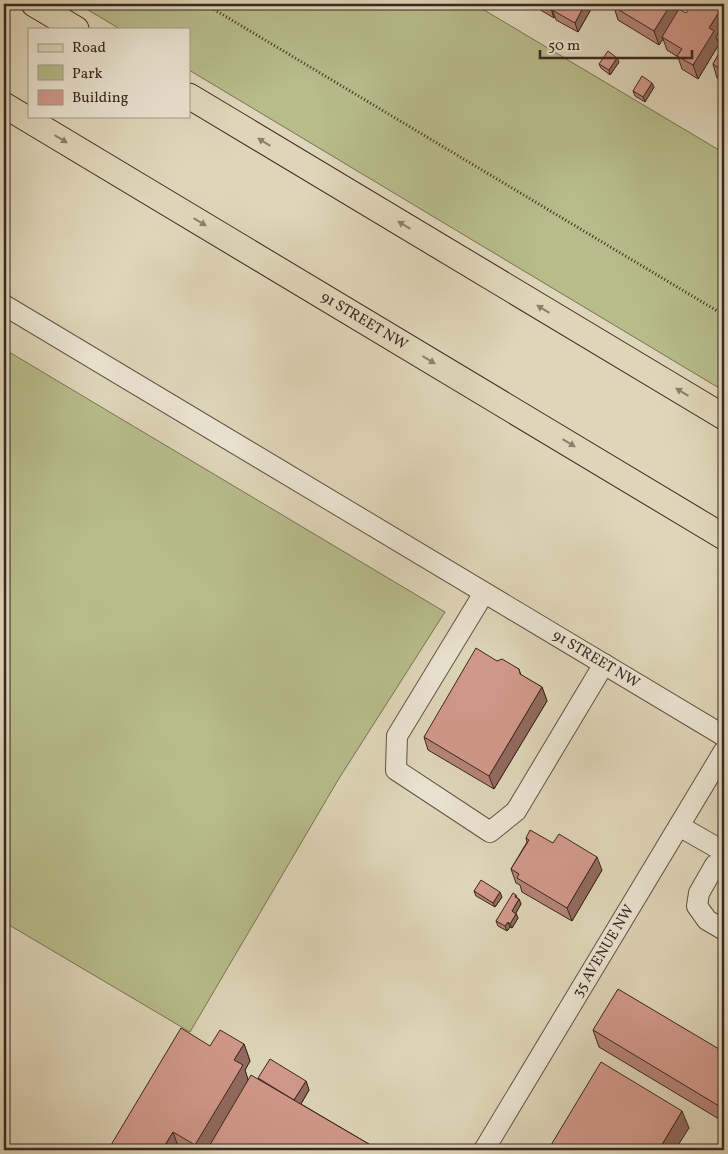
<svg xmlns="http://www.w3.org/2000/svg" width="728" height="1154" font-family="Vollkorn,serif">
	<rect width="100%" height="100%" fill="#dfd6b9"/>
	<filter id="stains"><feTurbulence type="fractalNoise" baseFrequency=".004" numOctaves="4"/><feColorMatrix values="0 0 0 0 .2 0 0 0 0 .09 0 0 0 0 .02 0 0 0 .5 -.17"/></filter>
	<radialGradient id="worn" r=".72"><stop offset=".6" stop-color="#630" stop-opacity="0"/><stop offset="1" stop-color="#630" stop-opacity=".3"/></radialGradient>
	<!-- green -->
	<g fill="#b7bc8b" stroke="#787254">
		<polygon points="78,4 474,4 724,153 724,391 189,70 189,29 120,29"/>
		<polygon points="4,349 445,612 338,780 190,1032 4,922"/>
	</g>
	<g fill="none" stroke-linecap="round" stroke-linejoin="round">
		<defs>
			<g id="minor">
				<path id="s1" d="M4,305L724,736"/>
				<polyline points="484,593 397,736 396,770 490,832 516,811 604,664"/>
				<polyline points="679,826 721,850"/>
				<polyline points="715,865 699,893 697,906 707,920 724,930"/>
				<path id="s2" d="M484,1150L724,751"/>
			</g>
			<g id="major">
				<polyline points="34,4 76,29"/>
				<polyline points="189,96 724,417"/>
				<path id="s3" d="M4,105L724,537"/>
			</g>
		</defs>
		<!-- minor casing -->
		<use href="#minor" stroke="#625345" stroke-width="22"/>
		<!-- major casing -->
		<use href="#major" stroke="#39271e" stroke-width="27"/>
		<!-- path -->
		<polyline stroke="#39271e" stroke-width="3" stroke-dasharray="1 2.5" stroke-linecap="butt" points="205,4 724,315"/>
		<!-- minor -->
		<use href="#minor" stroke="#eae4d2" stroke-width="20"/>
		<!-- major -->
		<use href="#major" stroke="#dfd6b9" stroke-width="25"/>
	</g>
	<!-- wall -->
	<g fill="#b58478" stroke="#39271e">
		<polygon points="531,4 588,4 590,11 578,32 556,20 555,17 554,18 532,5"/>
		<polygon points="615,4 684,4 680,10 716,37 719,44 698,79 682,69 678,57 667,50 663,39 659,45 618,20 614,7"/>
		<polygon points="724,45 724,82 717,78 713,64"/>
		<polygon points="619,62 610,75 601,68 599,64"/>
		<polygon points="654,87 645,102 635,96 633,91"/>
		<polygon points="497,661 519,669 521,675 542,687 547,701 494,789 428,750 424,737"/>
		<polygon points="526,838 553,843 602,870 572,921 522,892 520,885 516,883 511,869 527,842"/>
		<polygon points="474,891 502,897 495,907 476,896"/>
		<polygon points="516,895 517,898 519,899 521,904 516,913 518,918 512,928 510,927 507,931 498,926 496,921"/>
		<polygon points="593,1030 724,1052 724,1122 599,1047"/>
		<polygon points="244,1044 250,1061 245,1070 248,1080 258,1079 306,1081 309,1090 301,1104 379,1150 181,1150 179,1149 178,1150 108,1150 210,1046"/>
	</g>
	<!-- shaded-wall -->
	<g fill="#936b61" stroke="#39271e">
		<polygon points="554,4 563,4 552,10 555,17 554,18 551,9"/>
		<polygon points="585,4 588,4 590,11 578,32 575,23"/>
		<polygon points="671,4 684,4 663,38 662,37 663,39 659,45 654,31"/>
		<polygon points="722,7 724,14 724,24 716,37 719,44 698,79 693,65 709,28"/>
		<polygon points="617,58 619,62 610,75 609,70"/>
		<polygon points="652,83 654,87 645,102 643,97"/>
		<polygon points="542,687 547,701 494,789 489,776"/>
		<polygon points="597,857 602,870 572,921 567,908"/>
		<polygon points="500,892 502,897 495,907 493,903"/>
		<polygon points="519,899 521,904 514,916 512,911"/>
		<polygon points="516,914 518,918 512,928 510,924"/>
		<polygon points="508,922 510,927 507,931 505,926"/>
		<polygon points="244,1044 250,1061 245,1070 249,1083 209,1150 197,1150 195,1145 234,1060"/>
		<polygon points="306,1081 309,1090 298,1109 294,1100"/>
		<polygon points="682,1111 689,1128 675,1150 660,1150 660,1148"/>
		<polygon points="173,1132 179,1149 178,1150 162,1150"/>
	</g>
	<!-- building -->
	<g fill="#d2998b" stroke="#39271e">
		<polygon points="542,4 554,4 551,9"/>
		<polygon points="556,4 585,4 575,23 552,10"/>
		<polygon points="615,4 671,4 654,31 614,7"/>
		<polygon points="692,4 716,4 722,7 709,28 714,31 693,65 677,56 682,49 662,37 679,9 686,13"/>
		<polygon points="724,45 724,72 713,64"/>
		<polygon points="608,51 617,58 609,70 599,64"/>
		<polygon points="642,76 652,83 643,97 633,91"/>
		<polygon points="476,648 497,661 502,659 519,669 520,674 542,687 489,776 424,737"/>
		<polygon points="530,830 553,843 559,834 597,857 567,908 517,878 519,874 511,869 529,840 526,838"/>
		<polygon points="481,880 500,892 493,903 474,891"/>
		<polygon points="513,893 516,895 515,897 519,899 512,911 516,914 510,924 508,922 505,926 496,921"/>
		<polygon points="618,989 724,1052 724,1109 593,1030"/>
		<polygon points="181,1028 210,1046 220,1030 244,1044 234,1060 243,1065 195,1145 173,1132 162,1150 108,1150"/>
		<polygon points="270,1059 306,1081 294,1100 258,1078"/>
		<polygon points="601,1062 682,1111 660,1148 663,1150 548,1150"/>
		<polygon points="251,1075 379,1150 207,1150"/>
	</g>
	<!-- one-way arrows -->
	<defs><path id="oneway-solid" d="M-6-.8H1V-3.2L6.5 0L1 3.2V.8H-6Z" transform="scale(1.25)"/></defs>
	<g fill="#8c7e6c">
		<use href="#oneway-solid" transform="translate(61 139) rotate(31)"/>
		<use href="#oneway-solid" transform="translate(264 142) rotate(-149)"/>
		<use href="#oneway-solid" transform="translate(200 222) rotate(31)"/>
		<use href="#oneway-solid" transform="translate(404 225) rotate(-149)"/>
		<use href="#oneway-solid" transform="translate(543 309) rotate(-149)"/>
		<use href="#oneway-solid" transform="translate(429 360) rotate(31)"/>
		<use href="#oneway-solid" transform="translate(682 392) rotate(-149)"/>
		<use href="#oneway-solid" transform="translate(569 443) rotate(31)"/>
	</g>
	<g text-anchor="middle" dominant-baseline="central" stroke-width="4" stroke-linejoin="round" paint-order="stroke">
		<!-- street labels -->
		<g font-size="15" fill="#39271e" stroke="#eae4d2">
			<text stroke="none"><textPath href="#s3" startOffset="420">91 STREET NW</textPath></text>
			<text stroke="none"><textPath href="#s1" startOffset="690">91 STREET NW</textPath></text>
			<text stroke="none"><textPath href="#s2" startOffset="232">35 AVENUE NW</textPath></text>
		</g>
	</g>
	<!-- margin -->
	<rect width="728" height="1154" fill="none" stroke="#dfd6b9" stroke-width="20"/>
	<rect x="5" y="5" width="718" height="1144" fill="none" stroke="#39271e" stroke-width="2.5"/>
	<rect x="10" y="10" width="708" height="1134" fill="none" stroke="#39271e"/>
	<!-- legend -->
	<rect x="28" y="28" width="162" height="90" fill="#eae4d2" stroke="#a3988a"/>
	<rect x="38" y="44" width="25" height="8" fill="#dfd6b9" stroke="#a3988a"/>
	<text x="72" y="52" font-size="15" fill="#39271e">Road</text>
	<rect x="38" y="65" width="25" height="15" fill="#b7bc8b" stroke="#a3988a"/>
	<text x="72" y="78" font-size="15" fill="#39271e">Park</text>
	<rect x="38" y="90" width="25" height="15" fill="#d2998b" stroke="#a3988a"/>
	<text x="72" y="102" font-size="15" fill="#39271e">Building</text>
	<!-- scale -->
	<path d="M540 50v8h152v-8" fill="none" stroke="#39271e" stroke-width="2.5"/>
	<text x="548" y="50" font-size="15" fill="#39271e" stroke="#eae4d2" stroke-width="4" paint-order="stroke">50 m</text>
	<rect width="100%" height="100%" filter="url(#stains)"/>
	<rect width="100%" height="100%" fill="url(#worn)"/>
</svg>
